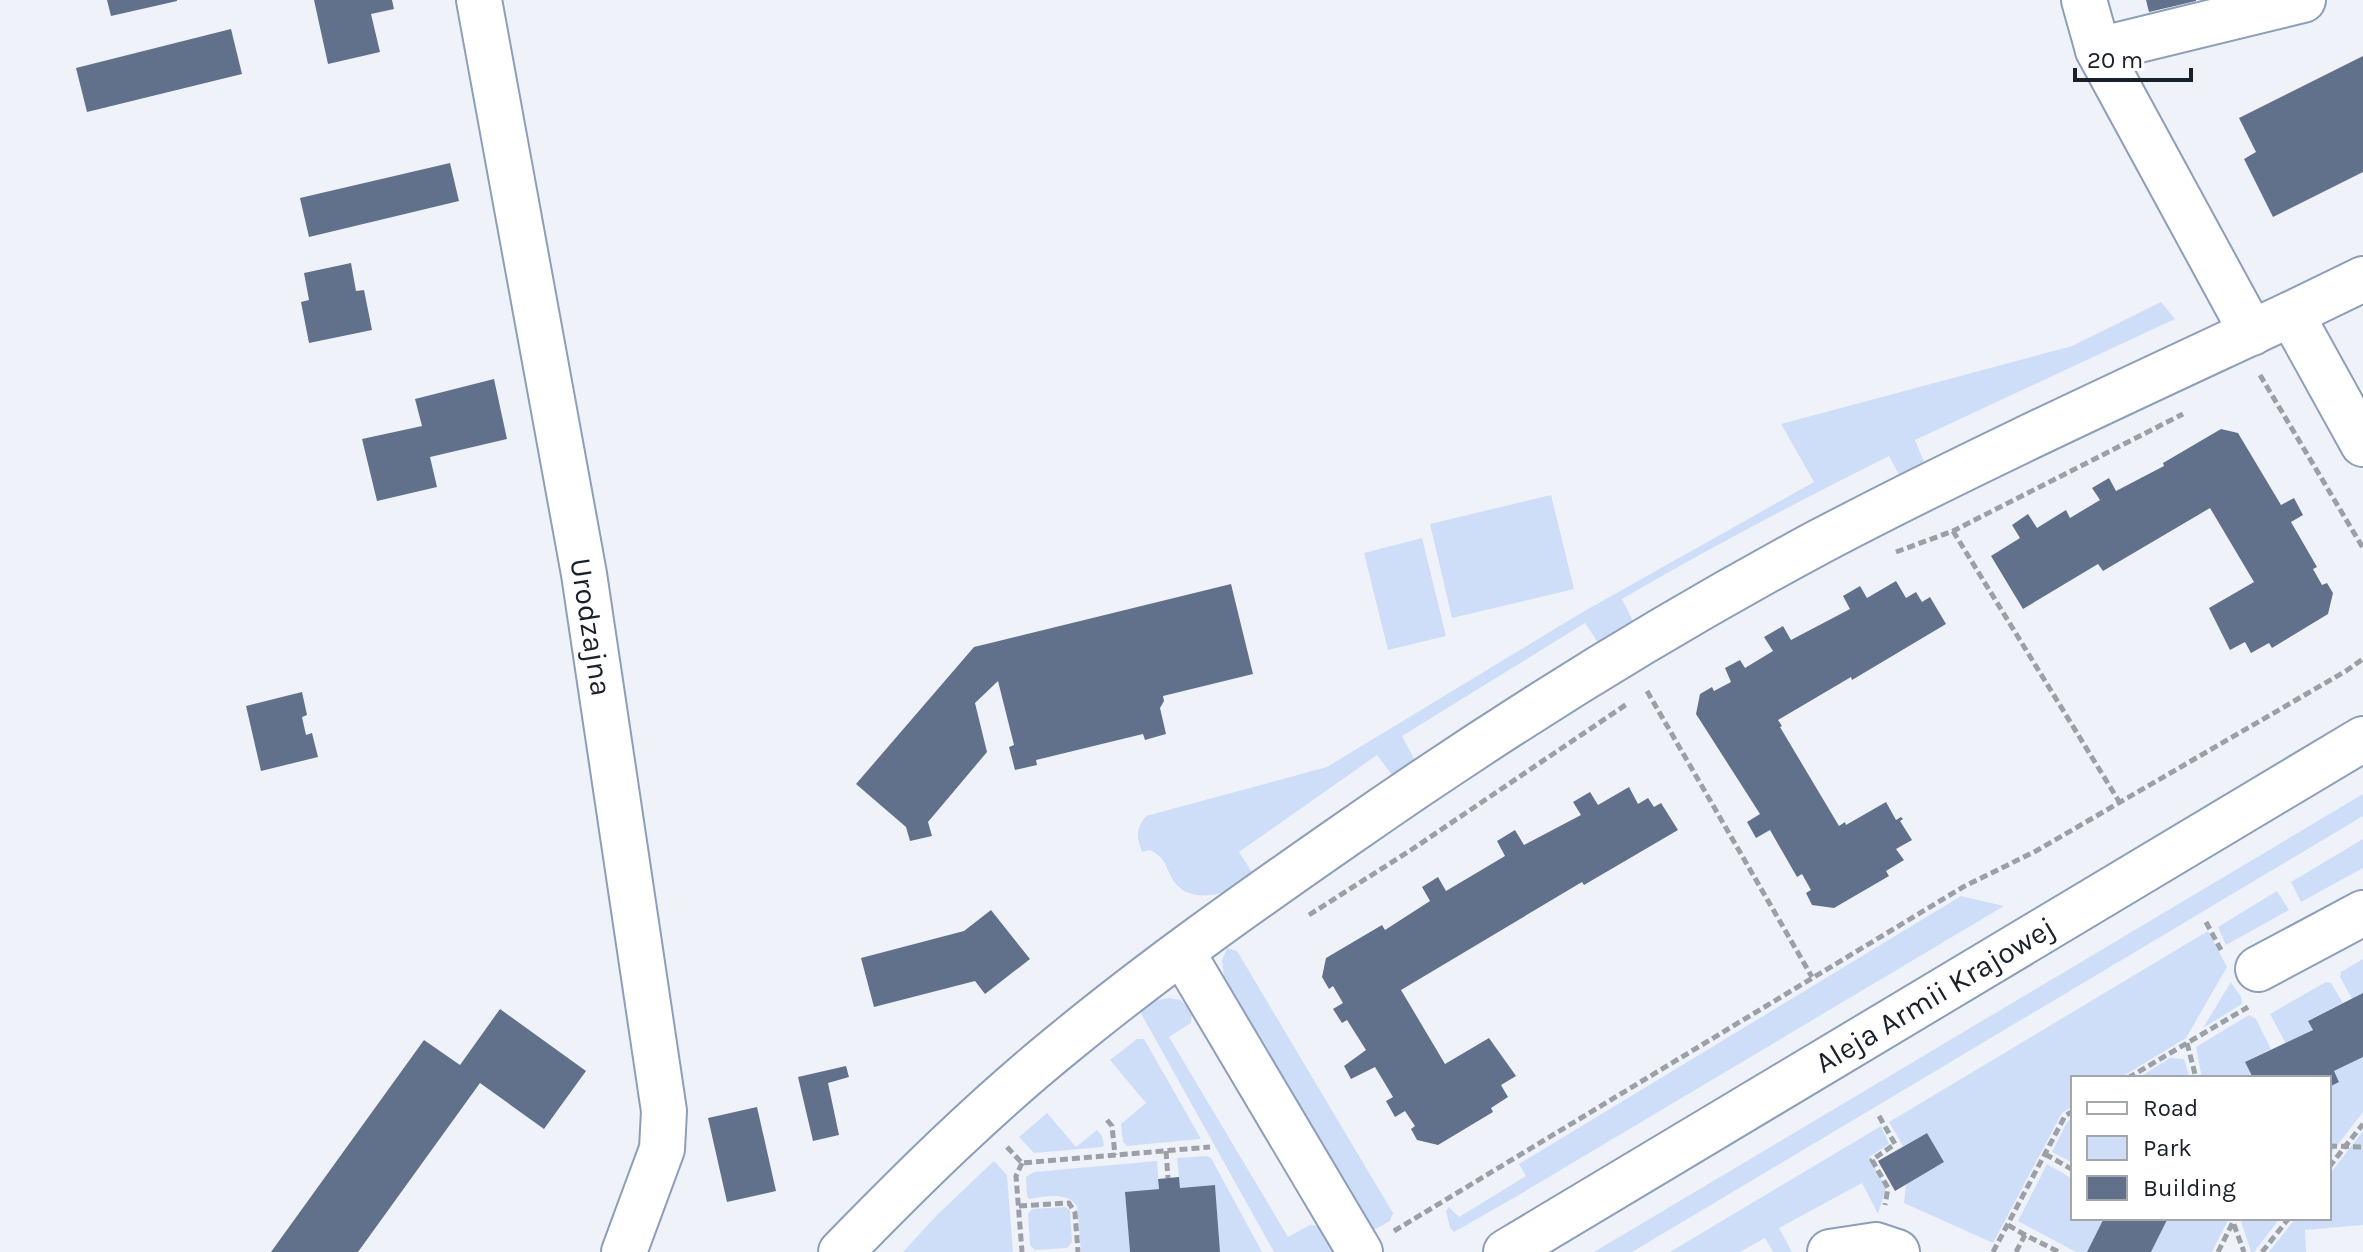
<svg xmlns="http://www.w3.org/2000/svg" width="2363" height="1252" font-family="Karla,sans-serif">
	<rect width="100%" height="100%" fill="#eff3f9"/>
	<!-- green -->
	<g fill="#cfdef8">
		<path d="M2161,302L2175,319L1915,440L1927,469L1902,480L1889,456C1799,501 1709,548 1622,599L1636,627L1601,647L1585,623L1402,736L1417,764L1395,779L1377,755L1239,852L1256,878C1236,891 1194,907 1175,883C1165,869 1168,859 1150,850L1142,852C1136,837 1136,828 1146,816L1327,767L1581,613L1814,482L1781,424L2072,346Z"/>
		<polygon points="1551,495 1574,589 1452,618 1430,524"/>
		<polygon points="1422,538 1446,636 1388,650 1364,553"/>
		<polygon points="2363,794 2363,816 1632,1252 1594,1252"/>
		<polygon points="2363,839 2363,868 2301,902 2291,882"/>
		<polygon points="2277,891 2289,910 2226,945 2218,927"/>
		<polygon points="1961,896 2004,906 1512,1199 1454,1232 1450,1228 1446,1211 1449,1207 1459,1217 1526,1176 1519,1164"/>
		<polygon points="2208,931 2227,967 2186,1038 2120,1078 2073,1078 2073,1106 2062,1113 1993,1243 1904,1203 1906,1184 1944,1162 1927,1133 1903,1146 1889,1122"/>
		<polygon points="1227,948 1237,951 1393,1213 1390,1221 1370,1232 1225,986 1222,960"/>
		<polygon points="2363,959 2363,993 2352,999 2340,977 2341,972"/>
		<polygon points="2231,982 2241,997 2242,1004 2203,1028"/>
		<polygon points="2326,982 2331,983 2343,1003 2309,1020 2313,1030 2286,1044 2270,1014"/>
		<polygon points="1168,998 1181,1000 1192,1013 1191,1023 1169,1037 1288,1237 1310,1225 1319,1226 1337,1252 1274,1252 1138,1008 1148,1002"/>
		<polygon points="2249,1015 2256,1019 2271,1049 2245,1062 2253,1078 2202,1078 2196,1047"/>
		<polygon points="1137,1039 1144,1039 1201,1139 1127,1146 1123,1142 1121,1124 1146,1103 1110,1060"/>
		<polygon points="2363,1057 2363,1112 2329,1156 2329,1087 2339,1082 2334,1071"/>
		<polygon points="2170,1058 2184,1059 2190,1078 2138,1078"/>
		<polygon points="1047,1113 1076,1147 1097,1130 1102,1136 1104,1145 1102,1147 1034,1153 1019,1137"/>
		<polygon points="2073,1118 2073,1163 2052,1152 2067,1122"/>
		<polygon points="1881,1126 1889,1144 1869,1157 1886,1188 1878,1214 1862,1183 1779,1228 1792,1252 1773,1252 1765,1238 1740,1252 1670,1252"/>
		<polygon points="2363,1131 2363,1225 2305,1230 2306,1252 2269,1252 2296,1218 2329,1218 2329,1175"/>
		<polygon points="1207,1156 1211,1158 1262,1252 1220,1252 1215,1185 1180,1188 1177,1158"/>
		<polygon points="994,1161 1007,1175 1013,1252 903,1252 937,1215"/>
		<path d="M1157,1161L1159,1189L1125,1193L1130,1252H1081L1077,1206C1066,1191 1046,1197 1029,1199L1027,1196L1026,1177L1034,1172Z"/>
		<polygon points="2047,1164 2073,1179 2073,1218 2104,1218 2087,1252 2076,1252 2018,1221"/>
		<polygon points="1065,1207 1070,1210 1072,1242 1067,1248 1035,1250 1030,1245 1028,1214 1032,1209"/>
		<polygon points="2168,1218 2229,1218 2212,1252 2151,1252"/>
		<polygon points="2240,1218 2280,1218 2254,1252 2251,1252"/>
	</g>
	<!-- building -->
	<g fill="#61718b">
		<polygon points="107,0 177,0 177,1 111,16"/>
		<polygon points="314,0 392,0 394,9 371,14 380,52 328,64"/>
		<polygon points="2146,0 2196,0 2196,1 2149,12"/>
		<polygon points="231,29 242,74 87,112 76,68"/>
		<polygon points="2363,56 2363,172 2273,217 2244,159 2256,152 2239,118"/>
		<polygon points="450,163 459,201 309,237 300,198"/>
		<polygon points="351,263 356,291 364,290 372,330 309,343 301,302 309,300 304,273"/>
		<polygon points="494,379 507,439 430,457 437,487 377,501 362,439 422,426 415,399"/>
		<polygon points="2221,429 2238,433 2281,505 2294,498 2303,515 2291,522 2317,567 2313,569 2322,585 2327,583 2333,593 2328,614 2272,648 2269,643 2251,653 2245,642 2230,650 2209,608 2254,582 2210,508 2103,571 2098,564 2023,609 1991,556 2020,538 2012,525 2028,514 2037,528 2066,510 2070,518 2100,500 2092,488 2109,478 2116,491 2164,466 2163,463"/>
		<polygon points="1896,581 1906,598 1916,592 1922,602 1930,597 1946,624 1852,680 1851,677 1778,720 1782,726 1780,727 1839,826 1845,822 1846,825 1886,802 1896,820 1901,817 1903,819 1900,821 1912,840 1896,849 1904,860 1886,871 1889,876 1834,908 1812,905 1806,893 1811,890 1802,874 1797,877 1770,830 1756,838 1747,822 1760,814 1696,714 1700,694 1712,687 1714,691 1731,682 1725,668 1740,660 1745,668 1773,651 1764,637 1783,626 1791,640 1850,609 1843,596 1860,586 1867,598"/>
		<polygon points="1231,584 1253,674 1163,696 1164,701 1160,708 1166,734 1145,740 1143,734 1036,760 1037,765 1015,770 1009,747 1014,745 998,681 975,703 987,752 928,822 932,836 910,841 906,827 856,784 974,647"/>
		<polygon points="302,692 307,715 302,717 306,735 312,733 318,757 261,771 246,706"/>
		<polygon points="1629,787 1638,804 1648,798 1654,807 1661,803 1678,830 1584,885 1582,882 1401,990 1445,1064 1489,1038 1516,1076 1501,1085 1508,1097 1491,1108 1493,1112 1438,1145 1417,1140 1411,1129 1415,1126 1405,1111 1395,1117 1386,1101 1393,1097 1375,1067 1351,1079 1344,1066 1366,1050 1347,1020 1342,1023 1333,1009 1343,1003 1333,986 1329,989 1322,977 1326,958 1382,925 1385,930 1430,901 1422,887 1438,877 1446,891 1505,856 1497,841 1515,830 1524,845 1581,815 1573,802 1590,792 1598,805"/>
		<polygon points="991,910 1030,959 985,994 975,981 874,1007 861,958 964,931"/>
		<polygon points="2363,993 2363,1057 2334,1071 2339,1082 2329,1087 2329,1078 2253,1078 2245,1062 2313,1030 2308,1021"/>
		<polygon points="500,1009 586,1071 544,1129 480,1083 358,1252 271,1252 424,1040 460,1065"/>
		<polygon points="846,1066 849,1077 828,1083 839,1135 813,1141 798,1077"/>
		<polygon points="757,1107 776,1191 727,1202 708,1118"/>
		<polygon points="1927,1133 1944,1162 1895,1191 1878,1161"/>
		<polygon points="1179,1177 1180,1188 1215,1185 1220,1252 1130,1252 1125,1192 1159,1189 1158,1179"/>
		<polygon points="2104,1218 2168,1218 2151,1252 2087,1252"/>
	</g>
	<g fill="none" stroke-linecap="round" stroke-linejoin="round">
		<defs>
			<g id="minor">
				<polyline points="479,0 584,574 664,1111 662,1149 624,1252"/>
				<polyline points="2084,0 2098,50 2252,333"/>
				<polyline points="2098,50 2303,0"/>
				<polyline points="2291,314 2363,279"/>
				<polyline points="1182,952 1360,1252"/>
				<polyline points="2258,969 2363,913"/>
				<path d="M841,1252C912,1179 985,1107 1064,1043C1154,969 1249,902 1344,836C1497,729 1655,630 1819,542C1973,461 2133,388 2291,314L2363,444"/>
				<polyline points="1830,1252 1876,1245 1897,1252"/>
			</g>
			<polyline id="tertiary" points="1506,1252 2363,739"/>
		</defs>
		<!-- minor casing -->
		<use href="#minor" stroke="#8d9eb9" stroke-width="48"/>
		<!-- tertiary casing -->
		<use href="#tertiary" stroke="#8d9eb9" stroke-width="48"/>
		<!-- path -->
		<g stroke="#9ba0a8" stroke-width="5" stroke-dasharray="8 4" stroke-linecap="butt">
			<polyline points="2260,375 2363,548"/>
			<polyline points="1953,531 2120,803"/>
			<polyline points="1896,552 1953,531 2183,414"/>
			<polyline points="1647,691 1812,977"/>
			<polyline points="1309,915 1411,850 1627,704"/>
			<polyline points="2206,922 2221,950"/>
			<polyline points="2187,1043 2196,1078"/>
			<polyline points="2128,1078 2248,1007"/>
			<polyline points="1879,1116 1895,1144 1872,1160 1888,1188 1885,1205"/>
			<polyline points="1107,1120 1112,1126 1115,1155"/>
			<polyline points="2329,1146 2363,1147"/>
			<polyline points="1007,1147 1022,1163 1210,1147"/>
			<polyline points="1166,1151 1168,1178"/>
			<polyline points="2045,1154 2073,1170"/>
			<polyline points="1022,1163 1016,1176 1022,1252"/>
			<polyline points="2329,1167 2363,1124"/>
			<polyline points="1019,1206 1069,1203 1075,1213 1078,1252"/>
			<polyline points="2008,1225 2025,1235"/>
			<polyline points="1394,1231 1963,887 2036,851 2346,671 2363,659"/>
			<polyline points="1993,1252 2065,1116 2073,1111"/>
			<polyline points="2016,1252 2025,1235 2059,1252"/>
			<polyline points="2218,1252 2233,1222 2244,1252"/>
			<polyline points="2262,1252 2289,1218"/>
		</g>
		<!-- minor -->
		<use href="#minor" stroke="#fff" stroke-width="44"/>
		<!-- tertiary -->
		<use href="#tertiary" stroke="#fff" stroke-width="44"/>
	</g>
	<g text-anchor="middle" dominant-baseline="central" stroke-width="6" stroke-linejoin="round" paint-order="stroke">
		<!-- street labels -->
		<g font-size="30" fill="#19202a" stroke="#fff">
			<text transform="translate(591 627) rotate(81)">Urodzajna</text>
			<text transform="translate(1935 995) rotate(-31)">Aleja Armii Krajowej</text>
		</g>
	</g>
	<!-- legend -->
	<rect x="2071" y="1076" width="260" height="144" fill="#ffffff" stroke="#a3a6aa" stroke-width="2"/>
	<rect x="2087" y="1102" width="40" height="12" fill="#ffffff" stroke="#a3a6aa" stroke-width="2"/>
	<text x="2143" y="1116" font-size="24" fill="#19202a">Road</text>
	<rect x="2087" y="1136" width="40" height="24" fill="#cfdef8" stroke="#a3a6aa" stroke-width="2"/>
	<text x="2143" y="1156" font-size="24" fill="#19202a">Park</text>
	<rect x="2087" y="1176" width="40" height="24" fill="#61718b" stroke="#a3a6aa" stroke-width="2"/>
	<text x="2143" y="1196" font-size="24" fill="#19202a">Building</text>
	<!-- scale -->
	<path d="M2075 68v12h116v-12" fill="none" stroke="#19202a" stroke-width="4"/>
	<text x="2087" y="68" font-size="24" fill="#19202a" stroke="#ffffff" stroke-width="6" paint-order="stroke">20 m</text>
</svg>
